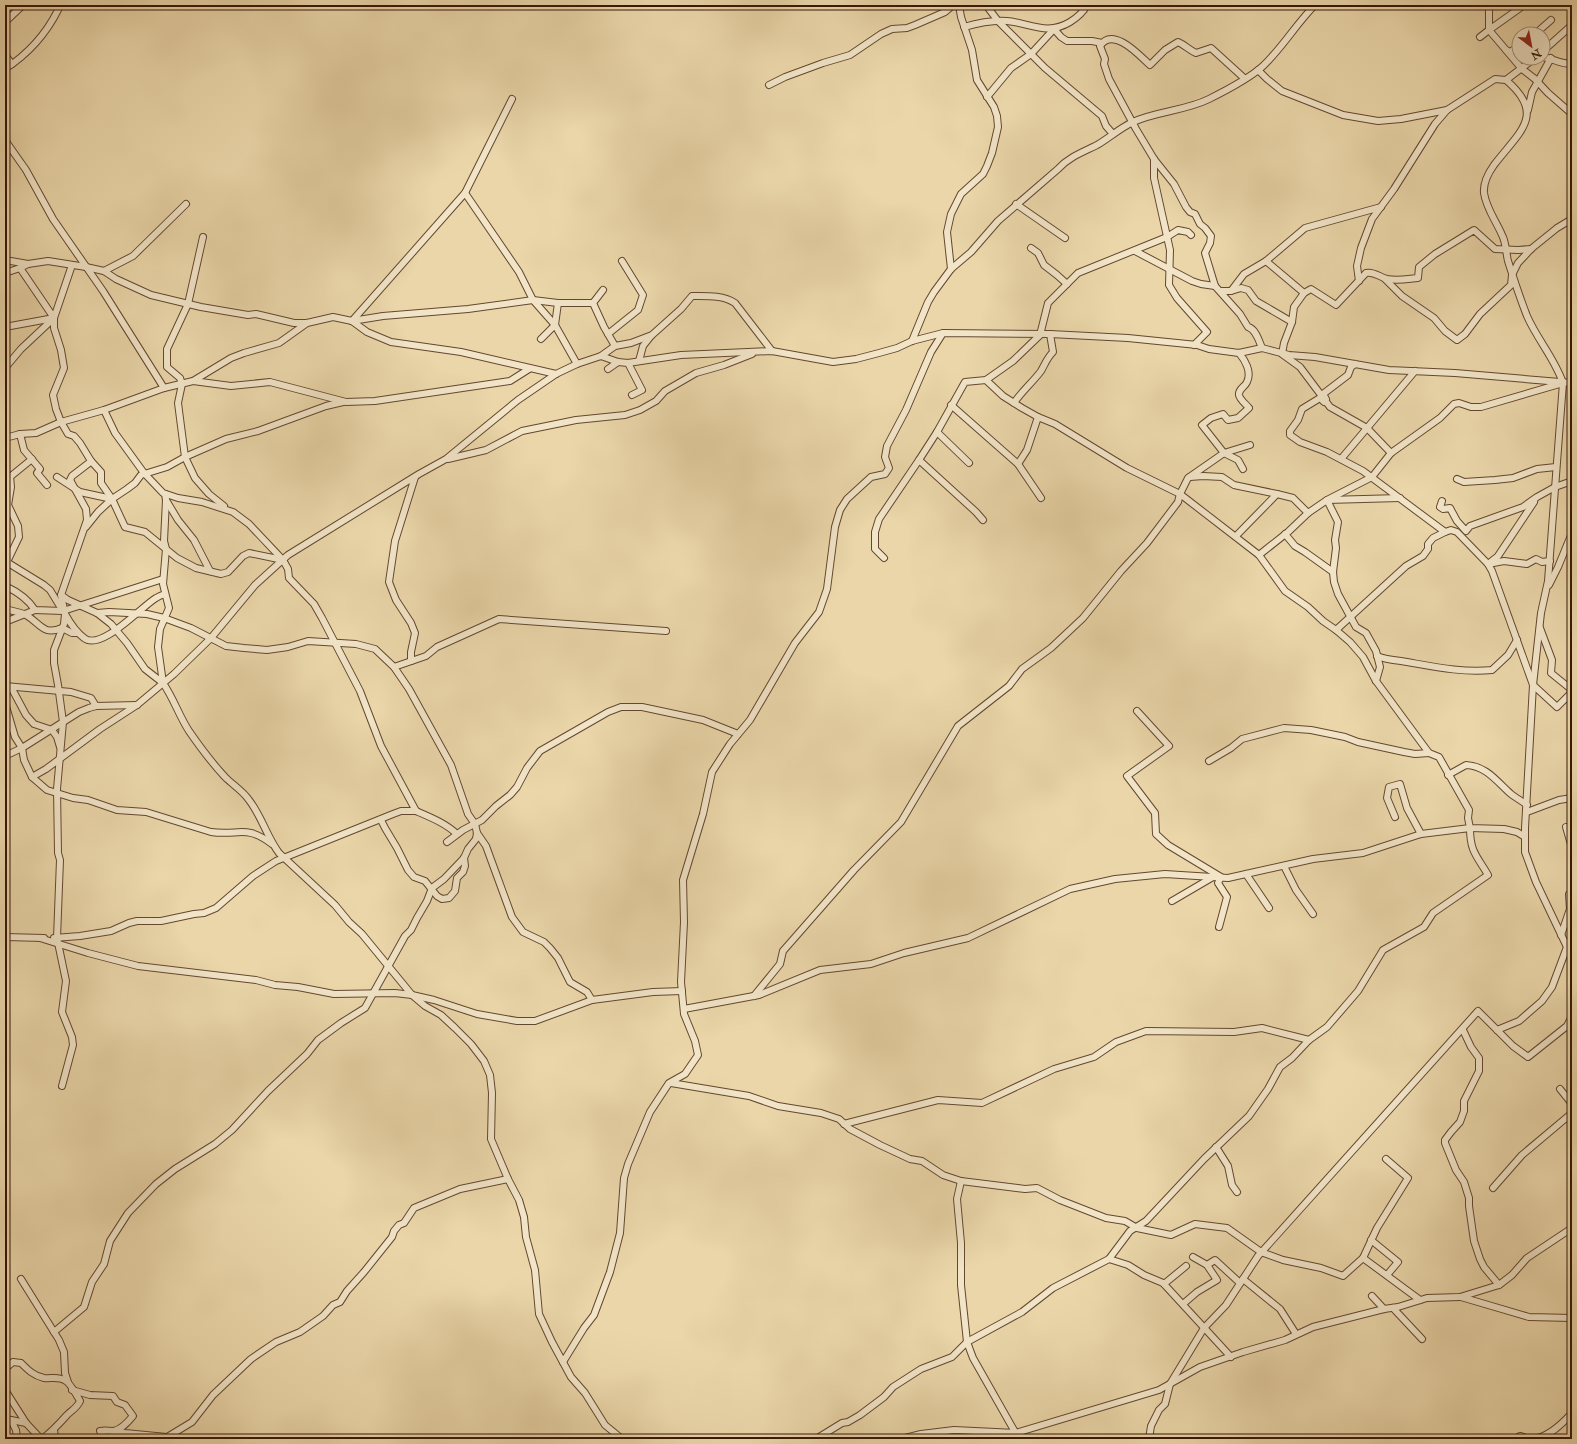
<svg xmlns="http://www.w3.org/2000/svg" width="1577" height="1444" font-family="'IM FELL Double Pica',serif">
	<rect width="100%" height="100%" fill="#ead6a9"/>
	<filter id="stains"><feTurbulence type="fractalNoise" baseFrequency=".005" numOctaves="4"/><feColorMatrix values="0 0 0 0 .2 0 0 0 0 .09 0 0 0 0 .02 0 0 0 .5 -.17"/></filter>
	<radialGradient id="worn" r=".72"><stop offset=".6" stop-color="#630" stop-opacity="0"/><stop offset="1" stop-color="#630" stop-opacity=".3"/></radialGradient>
	<g fill="none" stroke-linecap="round" stroke-linejoin="round">
		<defs>
			<g id="minor">
				<polyline points="986,5 998,21 1045,68 1102,116 1106,126 1113,134"/>
				<polyline points="5,22 23,5"/>
				<path d="M964,27C978,23 992,20 1007,21C1030,23 1047,36 1070,22C1078,17 1083,13 1087,5"/>
				<polyline points="1535,34 1551,20"/>
				<polyline points="1480,37 1489,30 1489,5"/>
				<polyline points="1519,46 1510,52 1506,50 1489,30 1520,8"/>
				<polyline points="1506,50 1522,69 1535,79 1548,93 1572,114"/>
				<polyline points="1543,51 1572,25"/>
				<polyline points="5,55 12,64"/>
				<path d="M1543,57C1554,59 1560,64 1572,64"/>
				<path d="M5,69C28,54 46,34 58,10"/>
				<path d="M1258,70L1267,79L1282,91L1343,115L1378,121L1401,119L1447,110L1495,79L1506,80C1547,115 1519,132 1494,165C1489,172 1483,183 1484,193C1486,208 1496,221 1502,235C1506,242 1506,253 1508,261C1514,280 1520,298 1527,316C1537,339 1555,359 1563,383"/>
				<path d="M1244,78L1211,48L1196,53C1189,50 1185,45 1178,42L1165,50L1150,65C1139,55 1113,26 1100,46L1105,59L1104,64L1109,79L1136,129L1154,159L1174,184L1186,207L1190,212L1195,214L1200,224L1205,228L1211,236L1210,243L1205,253L1215,286L1240,314L1248,327C1256,329 1259,341 1262,348"/>
				<polyline points="1506,80 1535,58"/>
				<polyline points="769,85 785,77 823,63 850,55 881,34 892,29 907,28 915,25 945,12 953,5"/>
				<polyline points="987,97 1011,68 1031,54 1054,29 1061,37 1067,41 1092,41 1102,43"/>
				<polyline points="1528,110 1532,92 1551,58"/>
				<polyline points="5,137 7,143 26,170 53,219 103,291 164,388"/>
				<polyline points="1154,159 1154,178 1170,250 1169,285 1177,298 1207,332 1194,345"/>
				<polyline points="465,193 519,272 533,300 555,325 577,364"/>
				<polyline points="1016,204 1065,238"/>
				<polyline points="203,237 188,304 167,349 167,367 180,378 182,384 178,403 185,457 195,478 209,494 224,506"/>
				<polyline points="1031,248 1038,253 1044,265 1057,275 1067,284"/>
				<path d="M1531,249L1518,250L1495,249L1474,230L1435,254L1419,267L1418,278C1407,279 1398,281 1387,279C1379,277 1374,271 1366,273L1336,305L1311,289L1304,293L1294,307L1292,322L1284,343L1282,354L1300,367L1330,407L1367,428L1391,453L1440,418L1454,404L1459,403L1471,407H1481L1563,383L1548,581L1541,613L1533,685L1525,828V852L1536,882L1567,947L1572,952"/>
				<polyline points="1135,251 1192,281 1201,284 1215,286"/>
				<polyline points="5,260 28,264"/>
				<polyline points="1266,261 1305,228 1381,207"/>
				<polyline points="951,269 947,232 951,214 961,194 983,174 987,166 992,153 998,127 997,116 994,107 977,80 972,50 961,17 959,5"/>
				<polyline points="104,271 133,256 186,204"/>
				<polyline points="5,273 20,268 28,264 48,261 86,267 104,271 116,279 151,295 201,307 248,315 256,314 294,323 307,323 333,317 352,321 367,332 391,342 461,352 556,374"/>
				<polyline points="1385,279 1402,296 1434,318 1445,331 1457,340 1465,334 1480,314 1511,285 1512,275 1518,263 1531,249 1557,228 1572,219"/>
				<polyline points="1359,281 1357,266 1361,248 1372,219 1394,189 1435,124 1447,110"/>
				<polyline points="603,290 593,303 604,327 615,346"/>
				<polyline points="1221,291 1231,291 1244,274 1266,261 1304,293"/>
				<polyline points="1231,291 1241,288 1248,290 1256,301 1292,322"/>
				<polyline points="352,321 465,193 512,99"/>
				<polyline points="352,321 383,316 468,309 533,300 558,303"/>
				<polyline points="5,327 54,318"/>
				<polyline points="608,334 638,310 643,295 622,261"/>
				<polyline points="541,339 555,325 558,303 593,303"/>
				<path d="M912,341L928,302L934,292L951,269L971,252L998,221L1058,169C1069,157 1083,152 1097,145C1109,138 1120,128 1133,122C1157,111 1185,111 1209,99C1225,91 1250,78 1263,66C1283,47 1296,24 1315,5"/>
				<path d="M601,356L615,346L631,343L652,335L681,309L692,296C707,296 723,295 735,303L772,351"/>
				<polyline points="639,361 643,346 651,336"/>
				<polyline points="628,363 642,390 632,395"/>
				<polyline points="5,368 21,349 54,318 20,268"/>
				<polyline points="608,369 618,362"/>
				<polyline points="986,380 1003,396 1022,408 1038,417 1055,424 1127,468 1180,494 1259,555 1285,591 1308,607 1323,621 1336,630 1350,642 1363,657 1376,681 1429,753 1439,757 1469,810 1468,818 1470,828 1504,829 1517,832 1525,837"/>
				<polyline points="193,381 231,386 270,382 346,402 375,401 510,381 529,369"/>
				<polyline points="1326,399 1323,394 1348,375 1351,367 1355,364"/>
				<polyline points="1324,402 1320,398 1302,409 1298,420 1290,431 1290,435 1300,442 1327,452 1363,471 1445,532 1451,530 1457,532 1488,564 1492,571 1533,685 1557,707 1572,692"/>
				<path d="M1014,403C1022,391 1033,382 1041,371C1045,364 1047,358 1053,352L1050,334"/>
				<polyline points="951,405 1018,464 1041,498"/>
				<path d="M104,410L115,433L144,473L163,493L178,498L202,502L233,512L249,524L283,560L288,569L289,578L314,604L322,618L360,691L381,746L416,811C430,817 445,823 457,834"/>
				<polyline points="937,432 969,463"/>
				<polyline points="20,434 24,450 40,469 37,473 47,485"/>
				<polyline points="5,438 20,434 36,433 61,422 104,410 164,388 193,381 231,358 244,353 279,343 307,323"/>
				<polyline points="1224,453 1250,445"/>
				<polyline points="1224,453 1238,460 1243,469"/>
				<polyline points="448,459 486,450 522,431 576,420 625,415 640,410 656,401 665,391 696,373 724,365 752,354"/>
				<polyline points="1341,459 1415,371"/>
				<polyline points="1018,464 1027,450 1038,417"/>
				<polyline points="57,477 80,492 112,499 125,527 145,532 177,558 196,568 221,574 228,572 243,556 249,553 283,560"/>
				<polyline points="1190,477 1203,476 1222,477 1234,485 1277,494"/>
				<polyline points="1457,479 1464,482 1495,480 1513,478 1537,469 1556,467"/>
				<polyline points="5,481 32,459"/>
				<polyline points="112,499 127,489 135,483 141,475 167,467 185,457 226,439 258,431 326,406 343,402"/>
				<polyline points="166,500 178,520 194,540 210,571"/>
				<polyline points="1442,501 1440,507 1443,509 1450,508 1457,521 1466,531 1470,526 1523,507 1537,497 1555,487 1572,481"/>
				<polyline points="1534,502 1498,556 1488,564 1504,561 1527,564 1536,559 1542,562 1550,561"/>
				<polyline points="983,520 976,512 919,460 937,432 965,382 986,380 1013,361 1040,335 1048,303 1078,273 1167,237 1178,230 1188,232 1191,235"/>
				<polyline points="86,527 98,512 112,499 101,483 101,472 91,461"/>
				<polyline points="1285,534 1295,546 1305,552 1333,572"/>
				<polyline points="1236,536 1277,494 1293,498 1308,513 1327,500 1400,498"/>
				<polyline points="1567,546 1572,557"/>
				<polyline points="1259,555 1288,532 1308,513"/>
				<polyline points="884,558 875,549 875,532 879,519 919,460"/>
				<polyline points="5,561 44,585 50,590 61,608"/>
				<polyline points="5,566 19,537 18,526 8,505 11,487 10,476"/>
				<polyline points="1549,585 1558,567 1572,533"/>
				<path d="M5,586C18,592 28,599 35,610L63,611L163,579"/>
				<polyline points="61,595 68,600 97,613 111,624 127,643 145,669 163,683 158,647 160,629 169,608 163,584 166,549 164,541 166,500 165,494"/>
				<path d="M5,609C12,611 20,612 26,615C41,624 43,636 62,628L72,633H77"/>
				<path d="M65,614C70,623 76,632 84,638C101,652 142,606 156,598C159,596 162,595 165,594"/>
				<polyline points="5,622 35,610"/>
				<polyline points="1540,628 1552,660 1551,673 1572,690"/>
				<polyline points="1336,630 1406,566 1423,556 1428,549 1428,544 1433,538 1445,532"/>
				<path d="M1377,656C1384,659 1392,660 1401,661C1431,666 1461,673 1492,670L1508,655L1517,640"/>
				<polyline points="411,661 411,652 415,633 411,623 396,600 389,582 395,541 415,477"/>
				<polyline points="394,667 426,656 437,647 499,619 666,631"/>
				<polyline points="1376,681 1380,667 1376,651 1366,633 1356,627 1338,594 1334,582 1333,572 1336,548 1335,540 1338,522 1327,500 1372,477 1391,453"/>
				<path d="M163,683C174,699 179,716 189,731C200,747 212,763 225,777C233,785 243,791 249,800C262,817 267,837 279,853L335,905L349,922L362,934L412,995L425,1006L441,1015L455,1028L471,1044L484,1061L490,1075L492,1093L491,1139L508,1179L519,1200L524,1217L526,1237L535,1270L539,1314L552,1342L571,1377L585,1393L605,1425L622,1439"/>
				<polyline points="5,686 71,692 91,698 96,706"/>
				<polyline points="11,687 26,715 34,724 52,730 57,737 60,747"/>
				<polyline points="5,703 15,737 22,748 24,760 32,777 46,769 100,729 137,705 174,674 211,638 255,585 288,555 419,474 446,459 518,400 556,374 577,364 601,356 618,362 628,363 681,355 772,351 833,362 856,359 879,353 897,348 912,341 943,333"/>
				<polyline points="1137,711 1169,746 1127,776 1155,813 1156,834 1168,845 1221,877 1218,883 1227,897 1219,927"/>
				<polyline points="5,756 22,748 79,712 89,708 96,706 137,705"/>
				<polyline points="1209,761 1231,748 1242,739 1284,728 1311,730 1345,737 1358,742 1404,752 1415,754 1429,753"/>
				<path d="M1448,775L1466,765C1487,766 1497,782 1511,794C1516,798 1522,801 1527,805"/>
				<path d="M32,777L47,790L73,798L88,800L117,810L146,812L211,832C240,836 245,824 272,844"/>
				<polyline points="1527,812 1559,800 1572,798"/>
				<polyline points="1395,817 1387,798 1389,787 1400,784 1407,808 1421,834"/>
				<polyline points="381,820 385,828 397,848 408,870 414,877 425,881 437,896 442,899 449,898 455,891 457,878 463,872 465,866 464,858"/>
				<polyline points="1566,827 1572,848"/>
				<polyline points="447,842 463,830 482,820 496,806 510,795 517,787 527,768 540,751 608,712 621,707 642,707 703,720 738,734"/>
				<polyline points="1284,866 1296,890 1313,914"/>
				<polyline points="1246,874 1269,908"/>
				<polyline points="1172,901 1213,877"/>
				<polyline points="1561,935 1570,909 1569,894 1572,892"/>
				<polyline points="5,937 44,938"/>
				<polyline points="40,938 88,953 138,966 256,980 275,985 298,987 334,994 395,993 412,995 434,1000 477,1014 517,1021 535,1021 592,1000 587,992 570,982 558,958 550,948 544,942 523,932 512,917 486,846 477,833"/>
				<polyline points="54,938 80,936 111,931 129,923 137,921 161,921 194,914 204,913 216,908 253,876 276,861 393,814 401,811 416,811"/>
				<path d="M754,996L780,964L783,951L854,870L901,822L958,726L1009,686L1022,669L1051,648L1083,618L1121,571L1147,543L1178,502L1180,494L1188,478L1224,453L1202,425L1211,418L1223,414L1228,420L1238,418L1249,408C1246,404 1240,400 1239,395C1238,389 1245,387 1247,382C1252,372 1245,360 1239,353"/>
				<polyline points="592,1000 653,992 682,991"/>
				<path d="M684,1009L759,995L820,970L871,964L904,953L968,938L1070,889L1115,879L1165,874L1228,878L1313,859L1363,853L1421,834L1470,828C1470,852 1477,856 1488,875L1433,913L1424,927L1383,950L1358,991L1327,1027L1309,1040L1262,1028L1234,1032L1146,1031L1116,1042L1094,1057L1054,1069L982,1103L938,1100L844,1124"/>
				<polyline points="1463,1030 1471,1047 1479,1058 1479,1071 1464,1101 1464,1111 1460,1122 1451,1132 1445,1140 1445,1143 1456,1170 1464,1182 1469,1198 1469,1206 1474,1241 1480,1259 1484,1267 1499,1285"/>
				<polyline points="1497,1030 1519,1021 1542,1001 1552,987 1567,947"/>
				<polyline points="671,1083 749,1096 778,1106 821,1113 839,1119 850,1129 880,1145 910,1159 922,1161 943,1175 961,1181 1025,1189 1037,1188 1060,1200 1106,1218 1125,1221 1137,1228 1171,1235 1195,1224 1227,1228 1261,1252 1283,1260 1321,1268 1343,1276 1363,1258"/>
				<polyline points="62,1086 73,1045 72,1037 62,1012 66,981 57,938 60,860 58,853 57,789 63,722 58,685 54,663 54,650 64,624 65,614 61,595 87,520 86,509 70,480 72,476 89,463 91,461 80,443 74,436 68,434 61,422 56,409 53,395 64,368 61,350 54,328 54,318 72,265"/>
				<polyline points="1560,1089 1572,1104"/>
				<polyline points="1216,1147 1228,1166 1232,1185 1237,1192"/>
				<polyline points="1386,1159 1408,1178 1377,1228 1363,1258 1420,1300"/>
				<polyline points="961,1181 957,1199 961,1243 961,1285 967,1342 973,1358 1019,1439"/>
				<polyline points="1493,1188 1522,1155 1572,1113"/>
				<polyline points="1371,1240 1398,1262 1387,1275"/>
				<polyline points="1109,1259 1128,1265 1144,1275 1163,1283 1231,1357"/>
				<polyline points="1207,1265 1215,1260 1240,1283"/>
				<polyline points="21,1279 59,1340 64,1352 65,1373 68,1382"/>
				<polyline points="1243,1279 1280,1309 1296,1334"/>
				<polyline points="1164,1284 1186,1266"/>
				<polyline points="1372,1296 1384,1309"/>
				<polyline points="1461,1297 1529,1317 1572,1318"/>
				<polyline points="1183,1304 1197,1292 1217,1280 1207,1265 1193,1257"/>
				<polyline points="1393,1308 1422,1339"/>
				<polyline points="54,1332 84,1307 92,1282 104,1264 110,1241 128,1213 156,1184 175,1169 215,1144 232,1130 268,1091 307,1054 318,1040 341,1023 365,1008 405,936 411,930 417,918 427,901 432,888 444,879 464,858 468,849 476,839 477,833 475,824 468,814 451,765 409,689 394,667 375,649 356,644 308,641 288,647 267,650 244,648 226,646 191,628 164,618 147,614 109,612 97,613"/>
				<polyline points="563,1362 584,1328 594,1315 610,1272 620,1233 624,1178 628,1164 650,1112 669,1083 685,1074 698,1055 695,1041 684,1014 681,982 684,922 683,880 703,814 712,772 730,744 750,720 795,643 819,612 827,589 835,527 840,510 847,499 871,477 885,474 889,468 885,457 887,446 906,410 931,352 943,333 1050,334 1128,338 1197,345 1209,349 1239,353 1262,348 1289,355 1315,357 1389,370 1455,373 1572,383"/>
				<path d="M5,1366L6,1368L13,1362L21,1363C28,1370 34,1376 44,1378C51,1379 59,1376 66,1381C70,1383 77,1396 80,1401C77,1408 72,1410 67,1415C59,1424 52,1432 42,1439"/>
				<polyline points="5,1390 26,1423"/>
				<path d="M72,1390L90,1395L113,1396L117,1402L125,1405L133,1416C128,1422 122,1429 114,1431C109,1431 105,1430 100,1431L105,1439"/>
				<polyline points="5,1419 11,1420 16,1430 17,1439"/>
				<polyline points="11,1420 26,1423 41,1439"/>
				<polyline points="54,1430 55,1439"/>
				<polyline points="114,1431 125,1433 177,1438 202,1439"/>
				<polyline points="164,1439 192,1422 213,1395 251,1359 276,1342 300,1332 323,1316 333,1305 340,1302 347,1291 364,1272 392,1237 394,1231 399,1225 404,1223 414,1208 460,1189 508,1179"/>
				<polyline points="816,1439 842,1423 848,1422 860,1415 884,1397 893,1387 921,1369 952,1357 967,1342 1022,1312 1053,1288 1109,1259 1130,1231 1146,1221 1204,1159 1249,1116 1268,1089 1280,1067 1292,1058 1309,1040"/>
				<polyline points="901,1439 921,1434 954,1430 1016,1433 1159,1390 1200,1367 1243,1352 1285,1340 1313,1327 1384,1309 1398,1307 1427,1298 1460,1297 1499,1285 1512,1275 1527,1258 1572,1228"/>
				<polyline points="1149,1439 1151,1426 1159,1410 1165,1404 1170,1384 1204,1328 1226,1305 1258,1256 1478,1011 1513,1046 1528,1057 1567,1026 1570,1020"/>
				<path d="M1515,1439L1520,1436C1524,1437 1528,1439 1532,1439C1548,1438 1562,1424 1572,1413"/>
			</g>
		</defs>
		<!-- minor casing -->
		<use href="#minor" stroke="#644730" stroke-width="8"/>
		<!-- minor -->
		<use href="#minor" stroke="#f1e4c7" stroke-width="6"/>
	</g>
	<!-- margin -->
	<rect width="1577" height="1444" fill="none" stroke="#ead6a9" stroke-width="20"/>
	<rect x="6" y="6" width="1565" height="1432" fill="none" stroke="#371708" stroke-width="2"/>
	<rect x="10" y="10" width="1557" height="1424" fill="none" stroke="#371708"/>
	<!-- north arrow -->
	<g transform="translate(1531 46) rotate(148)"><circle r="19" fill="#f1e4c7" stroke="#a7927b"/>
	<path d="M0-3L7 15L0 10L-7 15Z" fill="#8f2418"/>
	<text y="-6" font-size="11" font-weight="bold" text-anchor="middle" fill="#371708">N</text>
	</g>
	<rect width="100%" height="100%" filter="url(#stains)"/>
	<rect width="100%" height="100%" fill="url(#worn)"/>
</svg>
